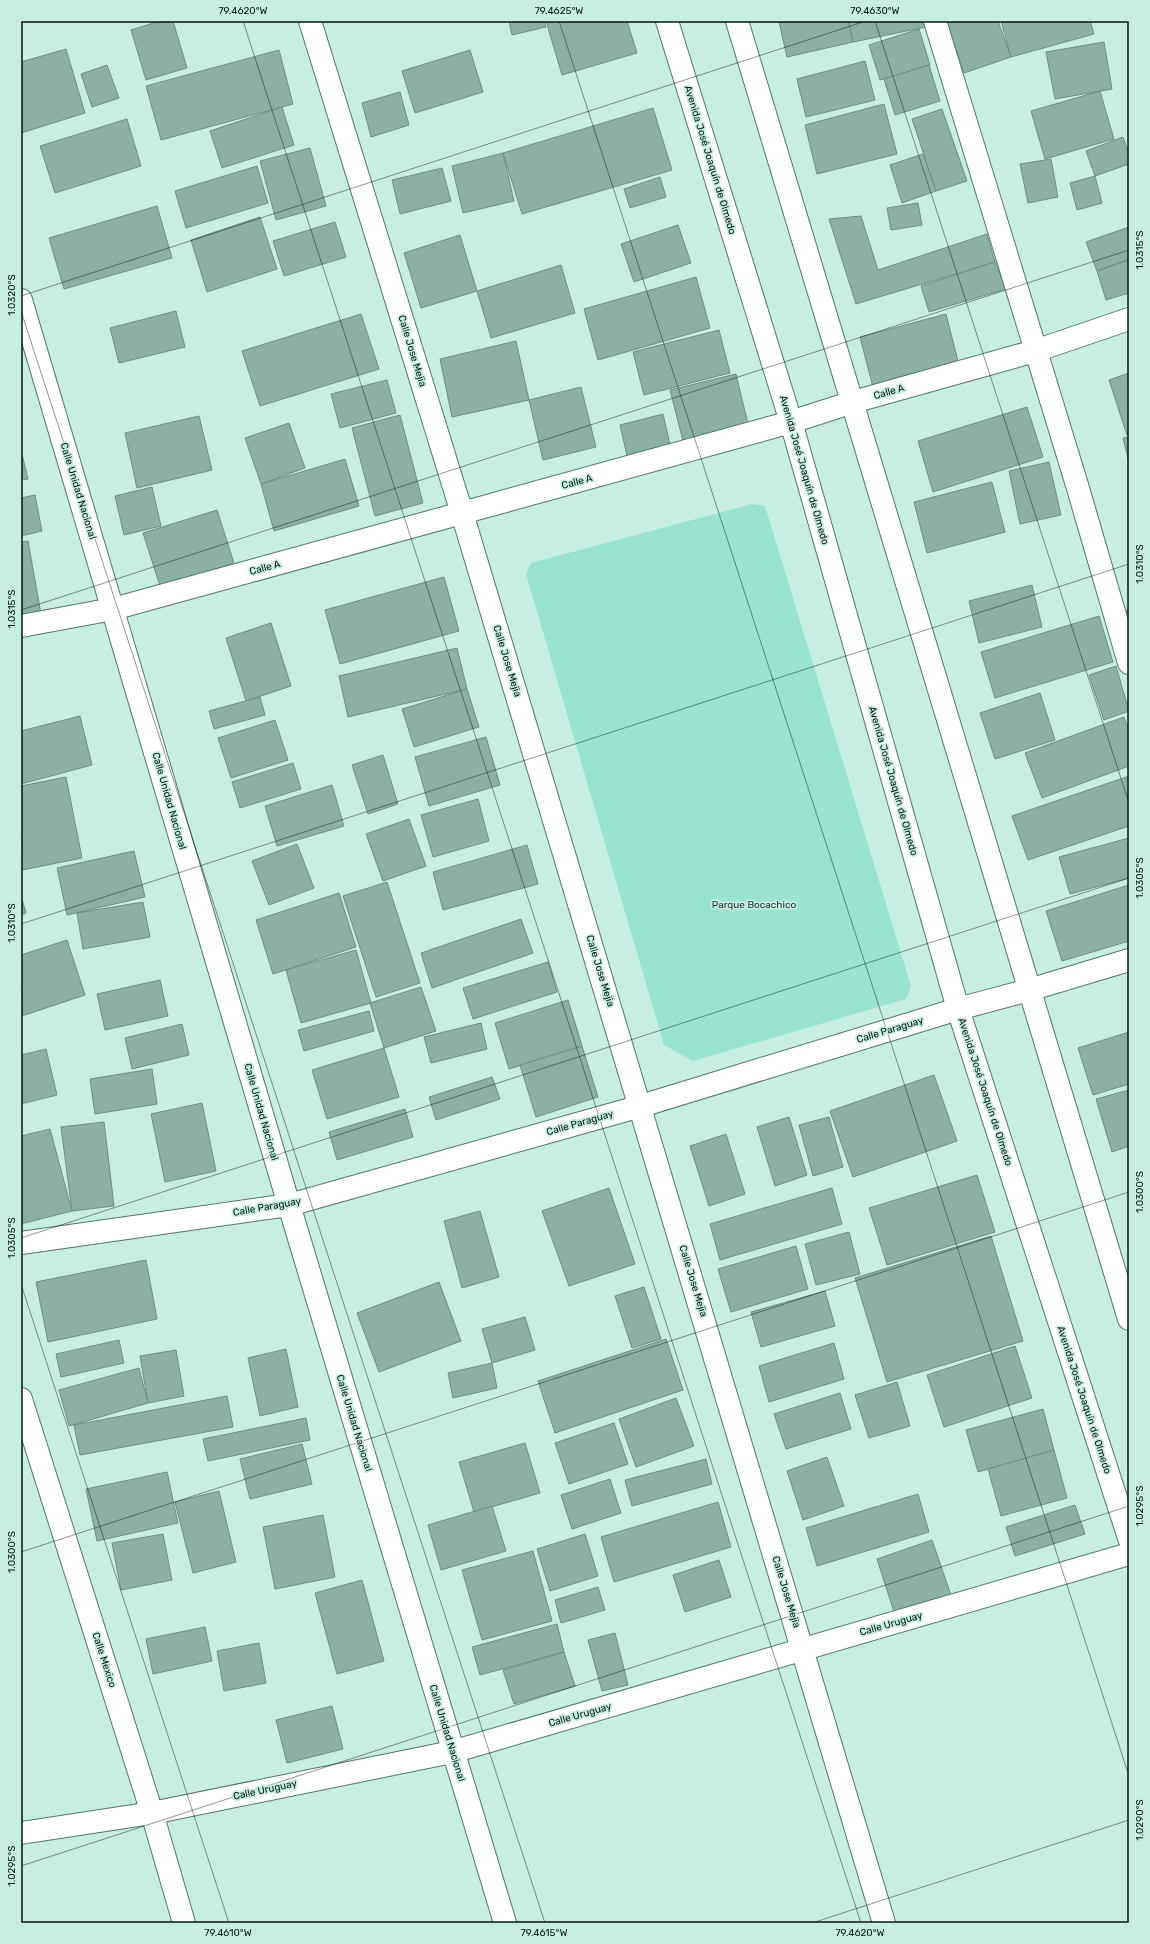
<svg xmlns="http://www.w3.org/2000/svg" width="1150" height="1944" font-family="Rubik,sans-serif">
	<rect width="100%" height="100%" fill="#c6eee2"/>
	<!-- green -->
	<polygon fill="#99e4d1" points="752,504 765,506 911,986 906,999 693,1061 664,1045 526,574 531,563"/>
	<!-- building -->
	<g fill="#8bb1a6" stroke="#6a8f85">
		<polygon points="160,21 173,21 187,68 146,80 131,30"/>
		<polygon points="509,21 544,21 546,27 512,35"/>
		<polygon points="546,21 627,21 637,53 562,75"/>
		<polygon points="848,21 853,42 787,57 779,22"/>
		<polygon points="849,21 924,21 926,27 853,42"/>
		<polygon points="946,21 998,21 1011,57 964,73"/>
		<polygon points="1001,21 1090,21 1094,34 1011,57"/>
		<polygon points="919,29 930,65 880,80 869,45"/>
		<polygon points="1104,42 1112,89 1055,99 1046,52"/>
		<polygon points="66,49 85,113 21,133 21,62"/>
		<polygon points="279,50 293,104 161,140 146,86"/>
		<polygon points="470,50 483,92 415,113 402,71"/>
		<polygon points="865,61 875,100 806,117 797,79"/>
		<polygon points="107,65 119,98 92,107 81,74"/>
		<polygon points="929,65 940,101 895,115 884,79"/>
		<polygon points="1100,91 1114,139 1045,159 1031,111"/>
		<polygon points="400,92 409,125 371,137 362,103"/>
		<polygon points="884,104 897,154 817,174 805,125"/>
		<polygon points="282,107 294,145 222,168 210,131"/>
		<polygon points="653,108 672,170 522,214 503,153"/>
		<polygon points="942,109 967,181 936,191 912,119"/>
		<polygon points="127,119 141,166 55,193 40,146"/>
		<polygon points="1123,137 1129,155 1129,164 1095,176 1086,151"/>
		<polygon points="310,148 326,206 276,220 260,161"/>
		<polygon points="503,153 514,201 463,213 452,166"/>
		<polygon points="923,154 936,191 902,203 890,165"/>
		<polygon points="1051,159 1058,197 1028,203 1020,164"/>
		<polygon points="257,166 268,203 186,228 175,191"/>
		<polygon points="442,168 451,201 400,214 392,180"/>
		<polygon points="1095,176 1102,203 1077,210 1070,183"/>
		<polygon points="660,177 666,197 630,208 624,189"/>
		<polygon points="918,203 922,225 891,230 887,208"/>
		<polygon points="157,206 172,258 64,289 49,238"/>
		<polygon points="861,216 878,270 987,234 995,262 856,304 829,219"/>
		<polygon points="260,217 277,269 207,292 191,240"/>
		<polygon points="335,222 346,257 284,276 273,241"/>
		<polygon points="678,225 691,263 634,282 621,244"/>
		<polygon points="1129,227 1129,259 1097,271 1086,242"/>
		<polygon points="460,235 477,291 421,308 404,253"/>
		<polygon points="1129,260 1129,293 1106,300 1097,271"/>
		<polygon points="995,262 1006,289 929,312 921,286"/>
		<polygon points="561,265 575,313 491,338 477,291"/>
		<polygon points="696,277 710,328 598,360 584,309"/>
		<polygon points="176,311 185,347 119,363 110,328"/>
		<polygon points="361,314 379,369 260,406 242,351"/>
		<polygon points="946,314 960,369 874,391 860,337"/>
		<polygon points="719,330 730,373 644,395 633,352"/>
		<polygon points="516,341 529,400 452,417 440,359"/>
		<polygon points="1129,373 1129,434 1127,435 1109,380"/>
		<polygon points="736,374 748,424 683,441 670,390"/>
		<polygon points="387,380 396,413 340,428 331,394"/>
		<polygon points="581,387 596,447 543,460 529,400"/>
		<polygon points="1027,407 1043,457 933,492 918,441"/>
		<polygon points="663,414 671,449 628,460 620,425"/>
		<polygon points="400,415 423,503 375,516 352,428"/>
		<polygon points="199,416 212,470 137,488 125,433"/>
		<polygon points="289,423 305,468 261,484 245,438"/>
		<polygon points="1129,437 1129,462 1123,438"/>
		<polygon points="21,450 28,479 21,480"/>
		<polygon points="345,459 359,506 274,531 261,484"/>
		<polygon points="1049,462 1061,515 1020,524 1009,471"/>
		<polygon points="992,482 1005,532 927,553 914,502"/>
		<polygon points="152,487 161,526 124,535 115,496"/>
		<polygon points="35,495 42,531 21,536 21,498"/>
		<polygon points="217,510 234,563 160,586 143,533"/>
		<polygon points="28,541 42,620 21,624 21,542"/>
		<polygon points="444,577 459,631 340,664 325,610"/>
		<polygon points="1032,585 1042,627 979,643 969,601"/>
		<polygon points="1129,610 1129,637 1120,613"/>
		<polygon points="1099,616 1113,662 995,698 981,652"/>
		<polygon points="271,623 291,686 246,701 226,638"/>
		<polygon points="457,648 467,689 348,717 339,676"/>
		<polygon points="1116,666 1129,711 1104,720 1089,675"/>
		<polygon points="467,689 479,727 414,747 402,709"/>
		<polygon points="1040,693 1055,740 995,759 980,713"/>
		<polygon points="260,697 265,715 214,729 209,711"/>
		<polygon points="80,716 92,765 21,784 21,731"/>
		<polygon points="1124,717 1129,731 1129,766 1042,798 1025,753"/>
		<polygon points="275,720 288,760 231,778 218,738"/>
		<polygon points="486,737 500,785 429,806 415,757"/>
		<polygon points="383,755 398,804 368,814 352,765"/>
		<polygon points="293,763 301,789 240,808 232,782"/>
		<polygon points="1129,776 1129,826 1028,860 1012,816"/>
		<polygon points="66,777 82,858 22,870 21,786"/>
		<polygon points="332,785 344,826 277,846 265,806"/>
		<polygon points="478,799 489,841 433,857 421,815"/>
		<polygon points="409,819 426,866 383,881 366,834"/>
		<polygon points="1129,838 1129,878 1070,894 1059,857"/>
		<polygon points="297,844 314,888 269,905 252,861"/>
		<polygon points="527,845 538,884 443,910 433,872"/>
		<polygon points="134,851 145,897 67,915 57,868"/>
		<polygon points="387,882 420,983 376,997 343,896"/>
		<polygon points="1129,885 1129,941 1062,961 1046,911"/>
		<polygon points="339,893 356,947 273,974 256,920"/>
		<polygon points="21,896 26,913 21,915"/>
		<polygon points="143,902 150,937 83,949 77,913"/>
		<polygon points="521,919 533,953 432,988 421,953"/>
		<polygon points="67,940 85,995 22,1016 21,955"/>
		<polygon points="356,950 371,1003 301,1023 286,970"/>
		<polygon points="548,962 557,992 473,1019 463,988"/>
		<polygon points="160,980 168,1016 105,1030 97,994"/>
		<polygon points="421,987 436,1031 384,1048 370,1003"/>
		<polygon points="568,1000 582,1046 509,1069 495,1023"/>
		<polygon points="369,1011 374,1031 304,1051 298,1030"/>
		<polygon points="481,1023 487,1049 431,1063 424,1037"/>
		<polygon points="182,1024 189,1055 132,1069 125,1038"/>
		<polygon points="1129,1032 1129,1084 1093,1095 1078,1048"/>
		<polygon points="582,1046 598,1097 536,1117 520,1065"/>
		<polygon points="384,1048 399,1097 327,1119 312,1070"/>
		<polygon points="46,1049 57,1095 21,1104 21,1055"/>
		<polygon points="152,1069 157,1104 95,1114 90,1079"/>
		<polygon points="934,1075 957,1141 853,1177 830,1111"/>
		<polygon points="492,1077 500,1099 436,1120 429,1097"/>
		<polygon points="1129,1090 1129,1146 1112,1152 1096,1099"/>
		<polygon points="202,1103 216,1171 165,1182 151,1114"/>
		<polygon points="405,1109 413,1137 337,1160 329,1132"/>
		<polygon points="789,1117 807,1175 775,1186 757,1127"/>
		<polygon points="829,1117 843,1167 813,1176 799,1125"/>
		<polygon points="104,1122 114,1206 72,1211 61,1127"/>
		<polygon points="50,1129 72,1211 21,1224 21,1136"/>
		<polygon points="726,1134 745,1194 709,1206 690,1146"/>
		<polygon points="977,1175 995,1232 887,1265 869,1208"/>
		<polygon points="609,1188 635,1264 569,1286 542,1211"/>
		<polygon points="832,1188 842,1224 720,1260 710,1224"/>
		<polygon points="480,1211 499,1277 462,1288 444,1221"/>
		<polygon points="849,1232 860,1274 816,1285 805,1244"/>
		<polygon points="991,1236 1023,1341 887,1382 855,1278"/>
		<polygon points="796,1246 808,1289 731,1312 718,1269"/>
		<polygon points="146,1260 157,1319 48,1342 36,1282"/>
		<polygon points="439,1282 461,1341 379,1372 357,1313"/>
		<polygon points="644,1287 661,1339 632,1348 615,1296"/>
		<polygon points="825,1291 835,1326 761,1347 751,1312"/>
		<polygon points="525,1317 535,1350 492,1363 482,1329"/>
		<polygon points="666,1339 683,1390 555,1433 538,1381"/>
		<polygon points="119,1340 124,1363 61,1377 56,1354"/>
		<polygon points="834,1343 844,1379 769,1402 759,1366"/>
		<polygon points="1015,1346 1032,1398 944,1427 927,1375"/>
		<polygon points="286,1349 298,1407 260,1416 248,1358"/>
		<polygon points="176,1350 184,1396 148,1403 140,1356"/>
		<polygon points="492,1363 497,1388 453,1398 448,1373"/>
		<polygon points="139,1368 148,1403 69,1426 59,1390"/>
		<polygon points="897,1382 910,1426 869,1438 855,1395"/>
		<polygon points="840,1393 851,1429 786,1449 774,1414"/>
		<polygon points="227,1396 233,1427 80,1455 74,1425"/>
		<polygon points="676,1398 694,1446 636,1467 619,1419"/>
		<polygon points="1043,1409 1054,1450 978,1472 966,1430"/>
		<polygon points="306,1418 310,1440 208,1461 203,1439"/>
		<polygon points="614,1423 628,1464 569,1484 555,1443"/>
		<polygon points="525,1443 540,1493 474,1512 459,1462"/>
		<polygon points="302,1444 312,1484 250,1499 240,1459"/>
		<polygon points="1054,1450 1067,1498 1001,1516 988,1469"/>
		<polygon points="827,1457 844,1506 803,1520 787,1471"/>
		<polygon points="706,1459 712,1484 632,1506 625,1480"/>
		<polygon points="167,1472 178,1523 97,1541 86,1489"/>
		<polygon points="610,1479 621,1513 572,1529 561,1495"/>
		<polygon points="219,1491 236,1562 193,1573 175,1502"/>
		<polygon points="918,1494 929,1532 817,1566 806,1528"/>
		<polygon points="718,1502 731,1547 614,1582 601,1537"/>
		<polygon points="1075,1505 1085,1534 1015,1556 1006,1527"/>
		<polygon points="492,1506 506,1551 441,1570 428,1525"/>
		<polygon points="323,1515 335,1577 275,1589 263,1527"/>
		<polygon points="163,1534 172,1580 121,1590 112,1543"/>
		<polygon points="585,1534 598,1576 550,1591 537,1549"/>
		<polygon points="932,1540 951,1595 895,1615 877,1559"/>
		<polygon points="533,1551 552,1621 482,1640 462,1570"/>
		<polygon points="719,1560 731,1597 685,1612 673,1575"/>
		<polygon points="362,1580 384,1661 337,1674 315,1593"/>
		<polygon points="598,1587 605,1610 561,1623 555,1600"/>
		<polygon points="557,1624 564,1652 480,1675 472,1647"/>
		<polygon points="205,1627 212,1661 153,1674 146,1639"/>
		<polygon points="615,1633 628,1685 602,1691 588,1640"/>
		<polygon points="259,1643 266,1683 224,1691 217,1651"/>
		<polygon points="564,1652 575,1686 514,1704 503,1670"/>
		<polygon points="332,1706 343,1749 287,1763 276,1720"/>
	</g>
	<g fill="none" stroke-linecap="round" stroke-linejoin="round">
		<defs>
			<g id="minor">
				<polyline points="310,21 462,513 884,1923"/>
				<polyline points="935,21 1077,485 1129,663"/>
				<polyline points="21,300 289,1205 505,1923"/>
				<polyline points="21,626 113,609 462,513 791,422 853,402 1035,351 1129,319"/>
				<polyline points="21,1243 289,1205 641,1106 958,1009 1029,990 1129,960"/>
				<polyline points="21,1399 152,1813 184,1923"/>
				<polyline points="21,1833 152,1813 452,1752 1129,1554"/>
			</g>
			<g id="major">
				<polyline points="667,21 791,422 958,1009 1129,1538"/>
				<polyline points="737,21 1129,1319"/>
			</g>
		</defs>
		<!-- minor casing -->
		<use href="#minor" stroke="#52766d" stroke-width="24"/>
		<!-- major casing -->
		<use href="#major" stroke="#52766d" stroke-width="24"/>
		<!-- minor -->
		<use href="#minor" stroke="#fff" stroke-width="22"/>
		<!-- major -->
		<use href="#major" stroke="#fff" stroke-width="22"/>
	</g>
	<!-- ticks -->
	<path fill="none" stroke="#061511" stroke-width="1" stroke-opacity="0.45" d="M243,21L861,1923M559,21L1129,1776M875,21L1129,803M21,296L866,21M21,311L545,1923M21,610L1129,250M21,924L1129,564M21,1238L1129,878M21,1284L229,1923M21,1552L1129,1192M21,1866L1129,1506M812,1923L1129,1820"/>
	<g text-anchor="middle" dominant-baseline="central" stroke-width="3.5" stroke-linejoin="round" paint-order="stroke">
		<!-- street labels -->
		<g font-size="10" fill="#061511" stroke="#c6eee2">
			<text transform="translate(710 160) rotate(73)">Avenida José Joaquín de Olmedo</text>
			<text transform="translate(412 351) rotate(73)">Calle Jose Mejia</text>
			<text transform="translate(889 392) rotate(-16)">Calle A</text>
			<text transform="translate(804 470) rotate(74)">Avenida José Joaquín de Olmedo</text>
			<text transform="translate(577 482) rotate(-15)">Calle A</text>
			<text transform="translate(78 491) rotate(73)">Calle Unidad Nacional</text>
			<text transform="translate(265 568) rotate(-15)">Calle A</text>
			<text transform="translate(507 661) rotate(73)">Calle Jose Mejia</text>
			<text transform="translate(893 781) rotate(74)">Avenida José Joaquín de Olmedo</text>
			<text transform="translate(169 801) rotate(74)">Calle Unidad Nacional</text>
			<text transform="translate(600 971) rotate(73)">Calle Jose Mejia</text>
			<text transform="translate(890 1030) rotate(-17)">Calle Paraguay</text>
			<text transform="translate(985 1092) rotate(72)">Avenida José Joaquín de Olmedo</text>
			<text transform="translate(261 1112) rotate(74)">Calle Unidad Nacional</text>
			<text transform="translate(580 1123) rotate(-16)">Calle Paraguay</text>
			<text transform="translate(267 1207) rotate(-10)">Calle Paraguay</text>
			<text transform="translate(693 1281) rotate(73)">Calle Jose Mejia</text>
			<text transform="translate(1084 1400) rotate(72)">Avenida José Joaquín de Olmedo</text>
			<text transform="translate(354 1423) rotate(73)">Calle Unidad Nacional</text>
			<text transform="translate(786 1592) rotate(73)">Calle Jose Mejia</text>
			<text transform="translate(891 1624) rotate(-16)">Calle Uruguay</text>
			<text transform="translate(104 1660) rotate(72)">Calle Mexico</text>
			<text transform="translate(580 1715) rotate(-16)">Calle Uruguay</text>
			<text transform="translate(447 1733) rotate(73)">Calle Unidad Nacional</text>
			<text transform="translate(265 1790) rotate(-12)">Calle Uruguay</text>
		</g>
		<!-- park labels -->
		<g font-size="10" fill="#1d332d" stroke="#c6eee2">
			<text x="754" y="905">Parque Bocachico</text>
		</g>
	</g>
	<!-- border -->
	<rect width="1150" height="1944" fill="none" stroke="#c6eee2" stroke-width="44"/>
	<rect x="22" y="22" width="1106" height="1900" fill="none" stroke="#061511" stroke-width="1.5"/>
	<g font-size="10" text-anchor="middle" fill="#061511">
		<text x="243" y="14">79.4620°W</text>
		<text x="559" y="14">79.4625°W</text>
		<text x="875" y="14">79.4630°W</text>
		<text transform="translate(1139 250) rotate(-90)" y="4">1.0315°S</text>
		<text transform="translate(11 295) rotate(-90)" y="4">1.0320°S</text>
		<text transform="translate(1139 564) rotate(-90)" y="4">1.0310°S</text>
		<text transform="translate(11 609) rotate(-90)" y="4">1.0315°S</text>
		<text transform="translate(1139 878) rotate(-90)" y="4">1.0305°S</text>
		<text transform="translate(11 923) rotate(-90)" y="4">1.0310°S</text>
		<text transform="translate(1139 1192) rotate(-90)" y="4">1.0300°S</text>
		<text transform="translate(11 1238) rotate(-90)" y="4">1.0305°S</text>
		<text transform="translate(1139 1506) rotate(-90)" y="4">1.0295°S</text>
		<text transform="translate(11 1552) rotate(-90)" y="4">1.0300°S</text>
		<text transform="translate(1139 1820) rotate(-90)" y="4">1.0290°S</text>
		<text transform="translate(11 1866) rotate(-90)" y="4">1.0295°S</text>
		<text x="228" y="1936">79.4610°W</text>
		<text x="544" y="1936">79.4615°W</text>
		<text x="860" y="1936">79.4620°W</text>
	</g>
</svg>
